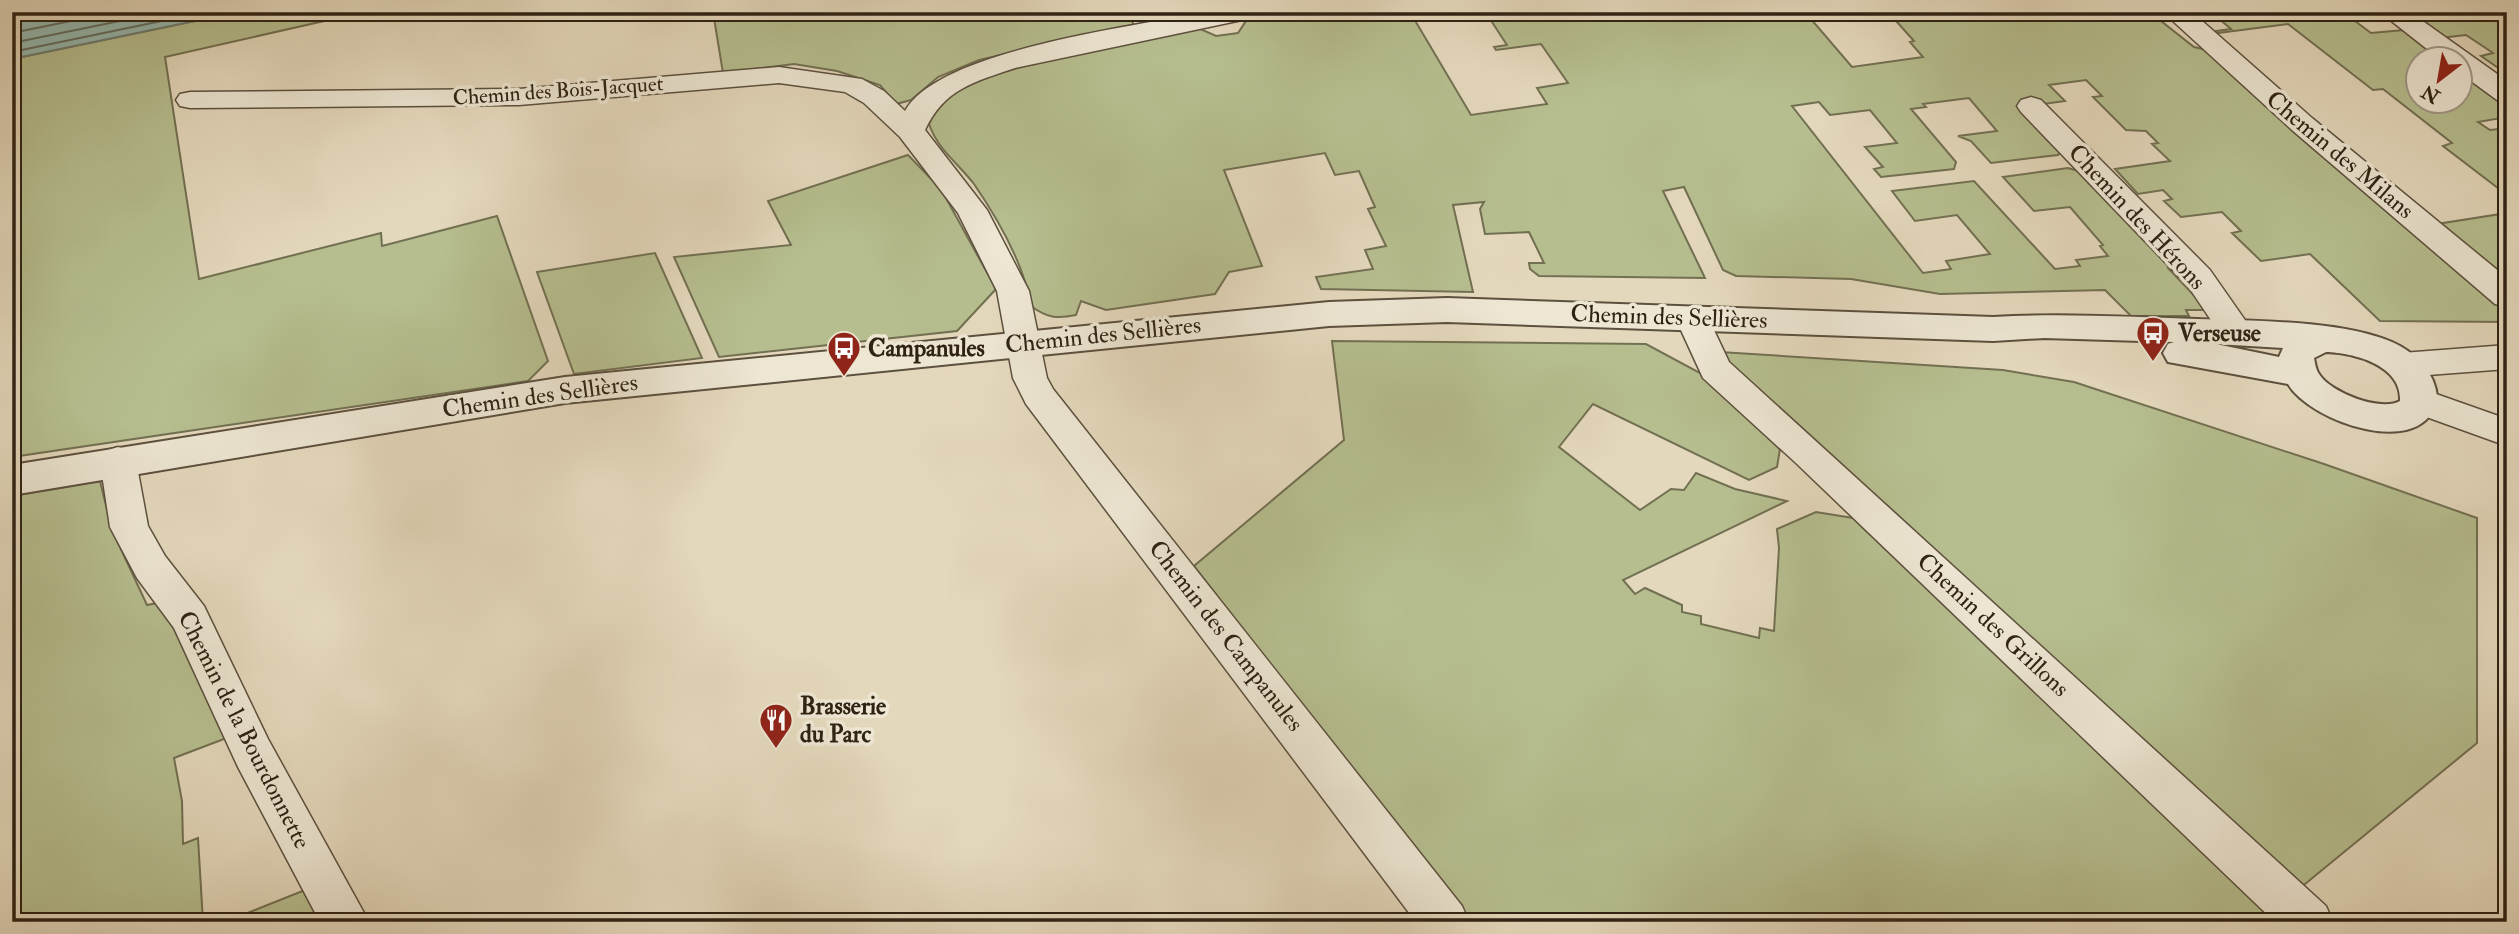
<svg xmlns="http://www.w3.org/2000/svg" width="2519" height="934" font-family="'IM FELL Double Pica',serif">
	<rect width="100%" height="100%" fill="#e4d8bc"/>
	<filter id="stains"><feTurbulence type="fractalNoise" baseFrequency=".00286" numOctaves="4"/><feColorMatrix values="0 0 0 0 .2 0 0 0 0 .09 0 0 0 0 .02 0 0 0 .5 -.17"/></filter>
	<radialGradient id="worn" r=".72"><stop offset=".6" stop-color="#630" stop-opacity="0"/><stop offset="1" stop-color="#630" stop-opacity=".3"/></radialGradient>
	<!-- green -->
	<g fill="#b6be8f" stroke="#727052" stroke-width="2">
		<polygon points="238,12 364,12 165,57 199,279 381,233 382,246 497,216 548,361 528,381 12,457 12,59"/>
		<polygon points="713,12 1127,12 1134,25 979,60 938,77 911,100 896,104 880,85 837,71 794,64 723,73"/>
		<path d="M1279,12H1329L1337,18L1371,12H1410L1471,115L1547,104L1537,88L1568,83L1541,44L1496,50L1494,47L1507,45L1488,16L1451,21L1446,12H1805L1852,67L1923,57L1910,42L1914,41L1888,12H2163L2167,15L2156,17L2194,47L2203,49L2217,60L2507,306V322L2380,321L2310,254L2261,261L2232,233L2241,231L2222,212L2181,217L2164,201L2172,199L2163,190L2138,194L2115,169L2170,161L2152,144L2158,143L2146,131L2126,130L2093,97L2102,96L2086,80L2049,85L2065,101L2020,107L2062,150L2058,155L1991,163L1971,141L1958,136L1997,131L1969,98L1930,103L1923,104L1926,107L1911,109L1956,162L1954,169L1881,177L1874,169L1883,167L1865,147L1897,143L1870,110L1830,115L1819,102L1792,106L1923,273L1951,269L1946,261L1990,254L1957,215L1915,221L1892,191L1974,181L2055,269L2080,266L2076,260L2108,256L2100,246L2103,245L2070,207L2034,211L2003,177L2068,168L2082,172L2172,267L2168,268L2208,310H2186L2189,316H2131L2105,290L1940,294L1851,279L1736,276L1723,270L1684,187L1663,191L1705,278L1539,276L1530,269L1529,263H1544L1529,232L1485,234L1480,209L1484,202L1453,205L1473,292L1321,289L1316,277L1373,269L1365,250L1386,246L1368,209L1375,207L1359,171L1335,175L1325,153L1224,170L1262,266L1229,272L1215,294L1106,310L1081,301L1076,315C1057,319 1047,318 1031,306C1024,265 998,219 974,184C958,163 938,150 929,124C943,92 957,88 987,75L1196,27L1216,36L1238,33L1248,18Z"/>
		<polygon points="2211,12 2343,12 2371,33 2404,30 2445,59 2418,60 2418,102 2460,102 2460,70 2507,104 2507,117 2478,122 2490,130 2507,128 2507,195 2443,146 2452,143 2383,89 2373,90 2288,24 2211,34 2209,32 2231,29"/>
		<polygon points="2405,12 2507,12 2507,74 2481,56 2493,53 2466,35 2440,38"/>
		<polygon points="908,155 941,189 996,289 957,331 719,357 674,257 791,245 768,201"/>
		<polygon points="2507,213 2507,284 2437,224"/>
		<polygon points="655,253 702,358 574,374 537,272"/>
		<polygon points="1332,341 1646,344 1702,374 1780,449 1777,467 1749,480 1593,404 1559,447 1640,510 1671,489 1684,490 1696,473 1735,489 1787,501 1623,580 1635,594 1645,588 1682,605 1682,612 1701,616 1701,624 1759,638 1760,628 1774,631 1779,548 1777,529 1816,512 1853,518 2279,922 1470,922 1194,566 1344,440"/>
		<polygon points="1720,352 2003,370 2074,382 2324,464 2477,518 2477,743 2299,889 1892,510 1727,365"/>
		<polygon points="100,481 112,530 147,605 162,602 232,736 174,758 182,801 183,844 198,838 203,922 12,922 12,496"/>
		<polygon points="310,888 327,922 225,922"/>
	</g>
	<!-- water -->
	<polygon fill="#95bab1" stroke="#6c7d72" stroke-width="2" points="12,12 238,12 12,59"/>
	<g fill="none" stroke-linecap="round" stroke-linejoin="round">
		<!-- shore -->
		<g stroke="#626e62" stroke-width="2">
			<polyline points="12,33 115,12"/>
			<polyline points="12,43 164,12"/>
			<polyline points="12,52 205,12"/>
		</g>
		<defs>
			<g id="minor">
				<path d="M1203,12H1255L1251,18L1242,20L1015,68C974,82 944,89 925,130L987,210L1029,291L1047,378L1053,389L1462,906L1469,922H1416L1026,404L1013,378L997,291L958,213L900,137L864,103L845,92L779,83L519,105L190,108L180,106L176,100L180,94L190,92L519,89L779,67L862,79L884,91L905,111C939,50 1134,27 1203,12Z"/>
				<polygon points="2163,12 2192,12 2312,118 2507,278 2507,307 2495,304 2292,130"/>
				<polygon points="2380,12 2410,12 2507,81 2507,102 2497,100 2460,73 2460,60 2441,60"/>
				<polygon points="2031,97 2041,100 2210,270 2254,333 2249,341 2237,345 2225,341 2188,286 2021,112 2017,106 2021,100"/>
				<polygon points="1692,306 1704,309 1729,362 2326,906 2333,922 2275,922 1796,463 1703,378 1675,317 1680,309"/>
				<polygon points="2507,345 2507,369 2402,377 2390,374 2385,365 2390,356 2402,353"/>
				<polygon points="2419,388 2507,419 2507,446 2407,410 2401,401 2407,392"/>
				<polygon points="118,447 131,451 136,461 148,526 165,556 204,606 268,739 369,922 320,922 238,767 174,628 137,578 110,527 100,461 105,451"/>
			</g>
			<path id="tertiary" d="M1447,298L1993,317C2061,313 2129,317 2197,319C2254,321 2340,320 2392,342C2415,352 2436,373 2437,398C2426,462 2310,422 2288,384L2168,362L2163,353L2168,344L2174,342L2044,338L1993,341L1447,322L1329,326L565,403L12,495V465L565,377L1329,302ZM2216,344L2283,348L2279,357ZM2326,352C2354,353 2402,365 2400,401C2381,412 2331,393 2319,374C2316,370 2315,363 2314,358Z"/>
		</defs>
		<!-- minor casing -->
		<use href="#minor" stroke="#5c503e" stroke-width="3"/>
		<!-- tertiary casing -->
		<use href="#tertiary" stroke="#5c503e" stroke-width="4"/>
		<!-- minor -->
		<use href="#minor" fill="#ede6d3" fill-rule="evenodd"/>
		<!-- tertiary -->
		<use href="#tertiary" fill="#ede6d3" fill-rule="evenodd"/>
	</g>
	<!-- icons -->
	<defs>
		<symbol id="bus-pin" viewBox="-11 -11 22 30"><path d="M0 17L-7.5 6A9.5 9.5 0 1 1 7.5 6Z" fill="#8f2418" stroke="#ede6d3"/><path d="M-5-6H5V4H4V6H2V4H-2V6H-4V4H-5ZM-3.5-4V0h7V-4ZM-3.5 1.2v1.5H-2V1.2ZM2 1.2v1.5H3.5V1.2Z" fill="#fff"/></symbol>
		<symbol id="restaurant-pin" viewBox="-11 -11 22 30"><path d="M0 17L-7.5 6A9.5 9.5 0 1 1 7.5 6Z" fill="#8f2418" stroke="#ede6d3"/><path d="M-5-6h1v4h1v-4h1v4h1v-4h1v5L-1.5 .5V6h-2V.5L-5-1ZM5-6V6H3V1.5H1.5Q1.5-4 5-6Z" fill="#fff"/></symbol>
	</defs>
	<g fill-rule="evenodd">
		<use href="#bus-pin" x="2134" y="314" width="38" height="52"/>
		<use href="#bus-pin" x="825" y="329" width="38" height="52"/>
		<use href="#restaurant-pin" x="757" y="701" width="38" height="52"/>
	</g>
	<g text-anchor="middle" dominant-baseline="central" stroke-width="7" stroke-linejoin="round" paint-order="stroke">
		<!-- far-street labels -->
		<g font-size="21" fill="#2e2214" stroke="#ede6d3">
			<text transform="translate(558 91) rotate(-4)">Chemin des Bois-Jacquet</text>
		</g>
		<!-- street labels -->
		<g font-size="24" fill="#2e2214" stroke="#ede6d3">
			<text transform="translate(2340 155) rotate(40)">Chemin des Milans</text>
			<text transform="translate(2137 217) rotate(47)">Chemin des Hérons</text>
			<text transform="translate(1669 317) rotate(2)">Chemin des Sellières</text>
			<text transform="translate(1103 335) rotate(-6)">Chemin des Sellières</text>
			<text transform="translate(540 396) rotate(-8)">Chemin des Sellières</text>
			<text transform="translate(1993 625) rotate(43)">Chemin des Grillons</text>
			<text transform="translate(1226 636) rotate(52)">Chemin des Campanules</text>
			<text transform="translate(244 730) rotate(63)">Chemin de la Bourdonnette</text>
		</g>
		<!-- poi labels -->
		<g font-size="24" font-weight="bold" fill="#2e2214" stroke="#ede6d3" text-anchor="start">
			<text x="2178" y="333">Verseuse</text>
			<text x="868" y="348">Campanules</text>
			<text x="800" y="706">Brasserie<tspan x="800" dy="28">du Parc</tspan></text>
		</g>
	</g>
	<!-- margin -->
	<rect width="2519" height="934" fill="none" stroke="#e4d8bc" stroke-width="42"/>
	<rect x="14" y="14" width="2491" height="906" fill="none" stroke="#2e2214" stroke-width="3.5"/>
	<rect x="21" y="21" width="2477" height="892" fill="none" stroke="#2e2214" stroke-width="2"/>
	<!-- north arrow -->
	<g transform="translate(2439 80) rotate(211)"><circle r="33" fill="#ede6d3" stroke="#a19887" stroke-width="2"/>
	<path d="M0-5L12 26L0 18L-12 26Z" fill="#8f2418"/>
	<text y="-10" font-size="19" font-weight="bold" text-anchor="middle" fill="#2e2214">N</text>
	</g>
	<rect width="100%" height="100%" filter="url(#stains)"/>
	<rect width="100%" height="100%" fill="url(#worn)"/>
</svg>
